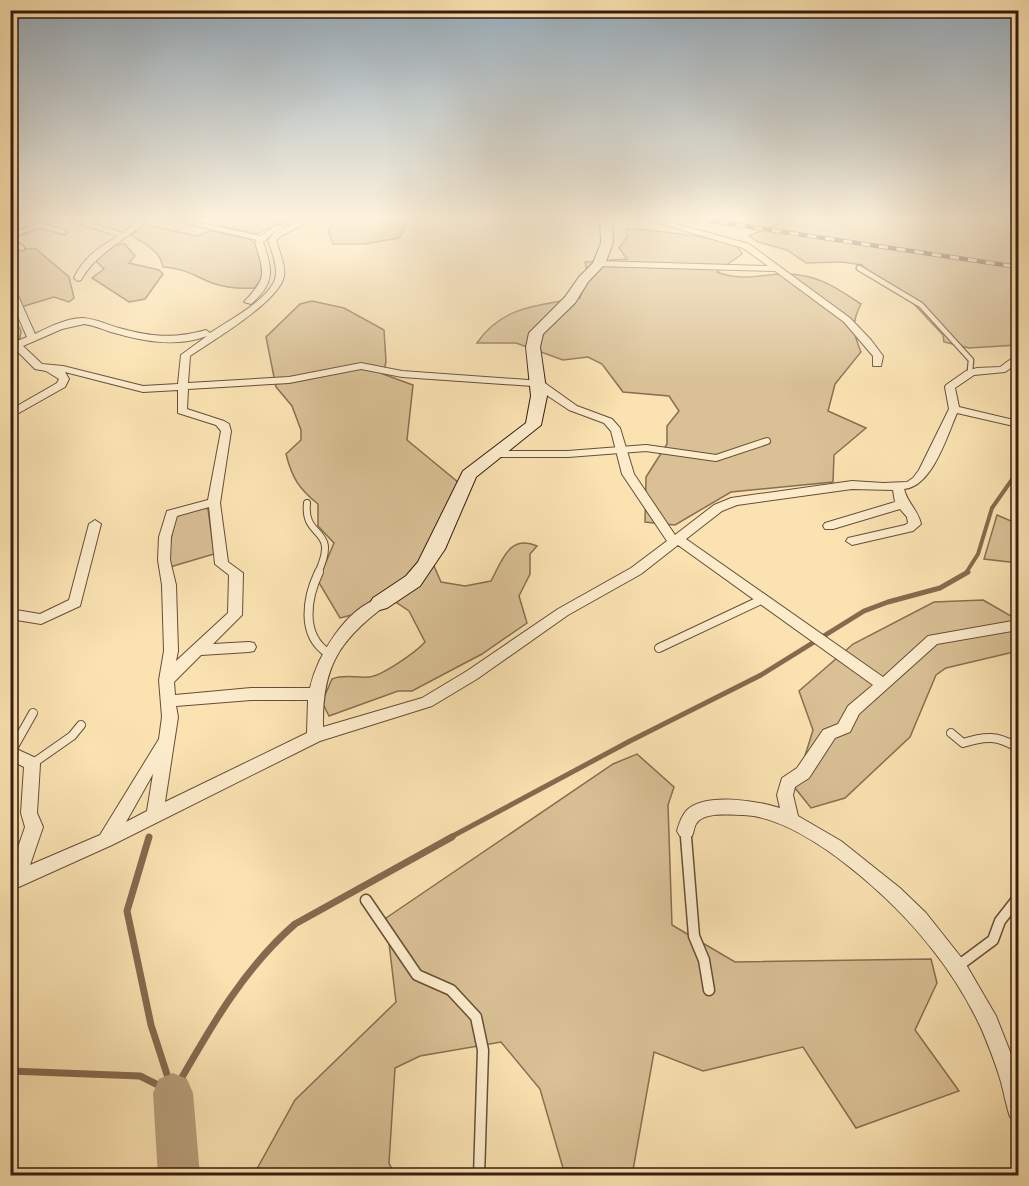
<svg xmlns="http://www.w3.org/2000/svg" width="1029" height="1186" font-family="'Gentium Book Plus',serif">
	<rect width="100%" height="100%" fill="#fae2b1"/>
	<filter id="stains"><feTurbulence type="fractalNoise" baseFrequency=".00333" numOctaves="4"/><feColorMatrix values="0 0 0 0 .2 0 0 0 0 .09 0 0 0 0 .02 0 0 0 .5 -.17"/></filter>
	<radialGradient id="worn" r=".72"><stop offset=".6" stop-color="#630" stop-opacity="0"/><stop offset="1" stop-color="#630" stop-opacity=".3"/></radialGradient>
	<!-- green -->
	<g fill="#d9c095" stroke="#886e52" stroke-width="1.5">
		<polygon points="218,217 295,217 256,234 219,225 227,219"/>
		<path d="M337,217H405C408,225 404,232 399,238L364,244H333L328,230Z"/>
		<polygon points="778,217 1018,217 1018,345 969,348 944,342 943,335 913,303 881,283 862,265 842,262 806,263 787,250 758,242 749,236 777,224"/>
		<path d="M144,224L196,236L211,231L249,239L255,243L261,263L262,278L255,288C240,289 226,288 212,283C192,275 187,269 163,267C160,250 144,244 131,235Z"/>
		<path d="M626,229C643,229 726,238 737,246C739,248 740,251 742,254L717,272C747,284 770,270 799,275C823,278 841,291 861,304C851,323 853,333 861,352L835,384L828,411L866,428L834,455L833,482L731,492L675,525L645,522L646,477L667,444V426L679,411L669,396L623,392L602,364L588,357L563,360L516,343H477C502,306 539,305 580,298L587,273L585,262L627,259L619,248L627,237Z"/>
		<polygon points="125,244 135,256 129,263 159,270 163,274 145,299 129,302 92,278 104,269 93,258 116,245"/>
		<polygon points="27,249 36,249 69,277 74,298 69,302 54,297 11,310 21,331 20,338 11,343 11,253"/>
		<path d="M312,301L344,308L384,330L386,362L383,374L413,385L407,440L459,483L427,550L441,582L465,586L491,581C502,561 509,534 537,546L530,554V574L519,596L527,623L482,654L412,691H398L329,716L322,702L332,679C345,674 355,678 369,677C382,676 416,652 425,642L409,611L382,593L352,615L340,618L318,581L334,543L318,526V504C299,489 292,478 286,454L301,440V430L292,406L276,387L266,337L300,304Z"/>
		<polygon points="200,507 208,509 214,554 170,567 168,558 175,516"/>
		<polygon points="997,515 1018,524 1018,563 984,559"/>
		<polygon points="983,600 1018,620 1018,651 946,668 936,675 910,737 845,798 811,808 795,788 813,730 799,691 853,644 934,602"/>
		<polygon points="637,754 674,787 668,805 672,925 735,962 931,959 937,983 915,1030 959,1091 856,1128 803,1047 703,1071 654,1052 633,1170 563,1168 540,1089 501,1042 420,1056 395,1068 389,1163 395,1175 253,1176 295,1100 396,1002 386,918 613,764"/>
	</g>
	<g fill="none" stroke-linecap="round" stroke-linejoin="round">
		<!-- stream-far2 -->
		<polyline stroke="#856a4f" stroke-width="4" points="966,573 978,554 992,508 1018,471"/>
		<!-- stream-far1 -->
		<polyline stroke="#856a4f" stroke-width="5" points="449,838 630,741 761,675 864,611 888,602 940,588 968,572"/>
		<!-- stream -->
		<g stroke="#856a4f" stroke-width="7">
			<polyline points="149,837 127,911 151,1025 173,1093"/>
			<polyline points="10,1071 140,1076 172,1092"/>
			<path d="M173,1093C208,1032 241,971 295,924L452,837"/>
		</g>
		<!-- river -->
		<polygon fill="#b89e7a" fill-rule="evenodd" points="173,1073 187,1079 193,1093 200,1176 158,1176 153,1093 159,1079"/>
		<defs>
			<g id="lane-far3">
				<polyline points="10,236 40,225 64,232"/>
				<polyline points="10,241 22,248"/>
				<polyline points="859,268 921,305 971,360 970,371"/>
			</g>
			<g id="lane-far2">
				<polyline points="497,454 568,454 646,448 716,458 767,441"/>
				<path d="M307,503C303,541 340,525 318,573"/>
			</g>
			<g id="lane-far1">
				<path d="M319,572C307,597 300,635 328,653"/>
				<polyline points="659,648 763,599"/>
				<path d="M951,733L963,743C985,736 998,735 1018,748"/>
				<polyline points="11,752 33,713"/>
				<polyline points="32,764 72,736 81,725"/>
				<polyline points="686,831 687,838"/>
			</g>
			<g id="lane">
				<polyline points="686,837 694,936 704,960 709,990"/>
				<polyline points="366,900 417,975 451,990 476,1017 483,1050 479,1176"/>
				<polyline points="958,966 993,940 1000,921 1018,898"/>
			</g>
			<g id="street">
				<path d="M88,217H97L91,222L123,233L141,217H150C127,241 98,250 81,280L78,281L74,278C83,258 99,247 118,236L82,225V221Z"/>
				<path d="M158,217H173L261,236L276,225H282V229L272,234L263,242C273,271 275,283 251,304L244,302C267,277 265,275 255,242L257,240Z"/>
				<path d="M308,217H318L281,236L276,240C279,251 286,266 284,276C280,301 212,341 190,356L188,383L289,377L361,363L402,371L542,381L577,406L612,419L620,428L634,474L675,535L714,505L731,498L852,481L883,483L907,482L913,478L919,470L949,409L945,387L946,385L966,371L977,368L1000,367L1018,354V363L1005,372L974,375L955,388L959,407L1018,421V427L957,413C947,436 932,487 904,489C908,504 918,510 921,524L913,531L852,545L846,541L848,538L905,525L908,523L907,517L900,509L833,529H825L823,526L825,523L895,502L893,490L852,489L737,505L722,511L686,539L883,677L928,636L1018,620V630L937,644L859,714L850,732L835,738L809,778L795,787L793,795L798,816L841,841L900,888L926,913L964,961L996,1016L1018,1072V1120L1010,1117C1006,1105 1004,1093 1001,1082C996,1064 989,1047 982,1030C969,1002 952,974 932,949C896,901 805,818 744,815C732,815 703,811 696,824C694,827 694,832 692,836L686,839L680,836L677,831C679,824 682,815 687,810C706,792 758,801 780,808L777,795L782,778L797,768L823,730L838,724L848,706L873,685L678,545L641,574L568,615L477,679L432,706L320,741L112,845L10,891V871L25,827L21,813L24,767L10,760V746L38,759L40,764L37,813L43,827L30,865L100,835L159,739L162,717L159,680L164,651L162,585L158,560L159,537L167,511L208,500L221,431L216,425L178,413V390L143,392L65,372L69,379L65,387L10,418V410L57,383L59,379L46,371L35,369L15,349L10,351V344L27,337L10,298V285L14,287L35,334C49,327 67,318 83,318C96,319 108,325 119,328C151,337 174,339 206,330L210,333C228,321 278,295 276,272C276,261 271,250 268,240L275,232ZM84,324C93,325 102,329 111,332C142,341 175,348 207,336L181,355L178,384L143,386L63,366L42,364L23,346L62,329ZM361,369L402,377L533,386L569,410L604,423L611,431L622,474L667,541L631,568L558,609L467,671L422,698L323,727C322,668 338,641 385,606L387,603L385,600L380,598C346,608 317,656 310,688H251L175,695L174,682L201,655L249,652L254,651L256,647L254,643L249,642L213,644L242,615L243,573L228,562L220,503L231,431L229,424L224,421L187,409L188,389L289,383ZM209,507L215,564L229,575L228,613L176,661L178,651L176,585L170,560L171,537L177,516ZM251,700H308L307,733L165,802L178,717L176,706ZM153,774L147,811L126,822Z"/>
				<polygon points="638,217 651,217 749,244 850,318 871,340 883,356 881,366 873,366 873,356 844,322 775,271 596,266 596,262 599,261 768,266 743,248"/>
				<polygon points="95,520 101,524 80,606 41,624 10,619 10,609 40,614 69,600 89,524"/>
			</g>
			<polygon id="secondary" points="600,217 612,217 613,243 605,264 588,282 575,303 543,334 540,347 547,396 541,425 476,477 445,549 420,586 387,608 380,610 373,608 370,603 373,598 406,576 418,562 463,471 526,423 531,396 526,347 529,333 565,297 579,277 593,263 601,243"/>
		</defs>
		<!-- lane-far3 casing -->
		<use href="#lane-far3" stroke="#684d38" stroke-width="7"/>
		<!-- lane-far2 casing -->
		<use href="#lane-far2" stroke="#684d38" stroke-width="8"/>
		<!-- lane-far1 casing -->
		<use href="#lane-far1" stroke="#684d38" stroke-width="10"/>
		<!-- lane casing -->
		<use href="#lane" stroke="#684d38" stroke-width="13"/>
		<!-- street casing -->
		<use href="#street" stroke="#684d38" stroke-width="2"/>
		<!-- secondary casing -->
		<use href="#secondary" stroke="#381b0f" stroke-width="2"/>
		<!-- lane-far3 -->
		<use href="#lane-far3" stroke="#fceccc" stroke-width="4.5"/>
		<!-- lane-far2 -->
		<use href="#lane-far2" stroke="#fceccc" stroke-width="6"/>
		<!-- lane-far1 -->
		<use href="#lane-far1" stroke="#fceccc" stroke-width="8"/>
		<!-- lane -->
		<use href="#lane" stroke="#fceccc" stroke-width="10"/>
		<!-- street -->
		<use href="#street" fill="#fceccc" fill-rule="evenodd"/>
		<!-- secondary -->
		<use href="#secondary" fill="#fceccc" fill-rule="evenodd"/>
		<defs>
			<polyline id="rail" points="683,217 1018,267"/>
		</defs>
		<!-- rail casing -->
		<use href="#rail" stroke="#381b0f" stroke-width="4.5"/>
		<!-- rail -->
		<use href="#rail" stroke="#fceccc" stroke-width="3" stroke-dasharray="9" stroke-linecap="butt"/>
	</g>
	<!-- sky -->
	<linearGradient id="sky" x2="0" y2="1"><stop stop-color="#95abbc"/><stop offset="0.57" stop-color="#fdf2dc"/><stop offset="1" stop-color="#fdf2dc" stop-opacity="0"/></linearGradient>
	<rect width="1029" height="383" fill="url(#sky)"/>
	<!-- margin -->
	<rect width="1029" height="1186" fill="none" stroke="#fae2b1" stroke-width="36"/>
	<rect x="12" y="12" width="1005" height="1162" fill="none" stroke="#381b0f" stroke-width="3"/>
	<rect x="18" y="18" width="993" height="1150" fill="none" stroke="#381b0f" stroke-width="1.5"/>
	<rect width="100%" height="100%" filter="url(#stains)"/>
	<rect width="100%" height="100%" fill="url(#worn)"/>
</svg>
